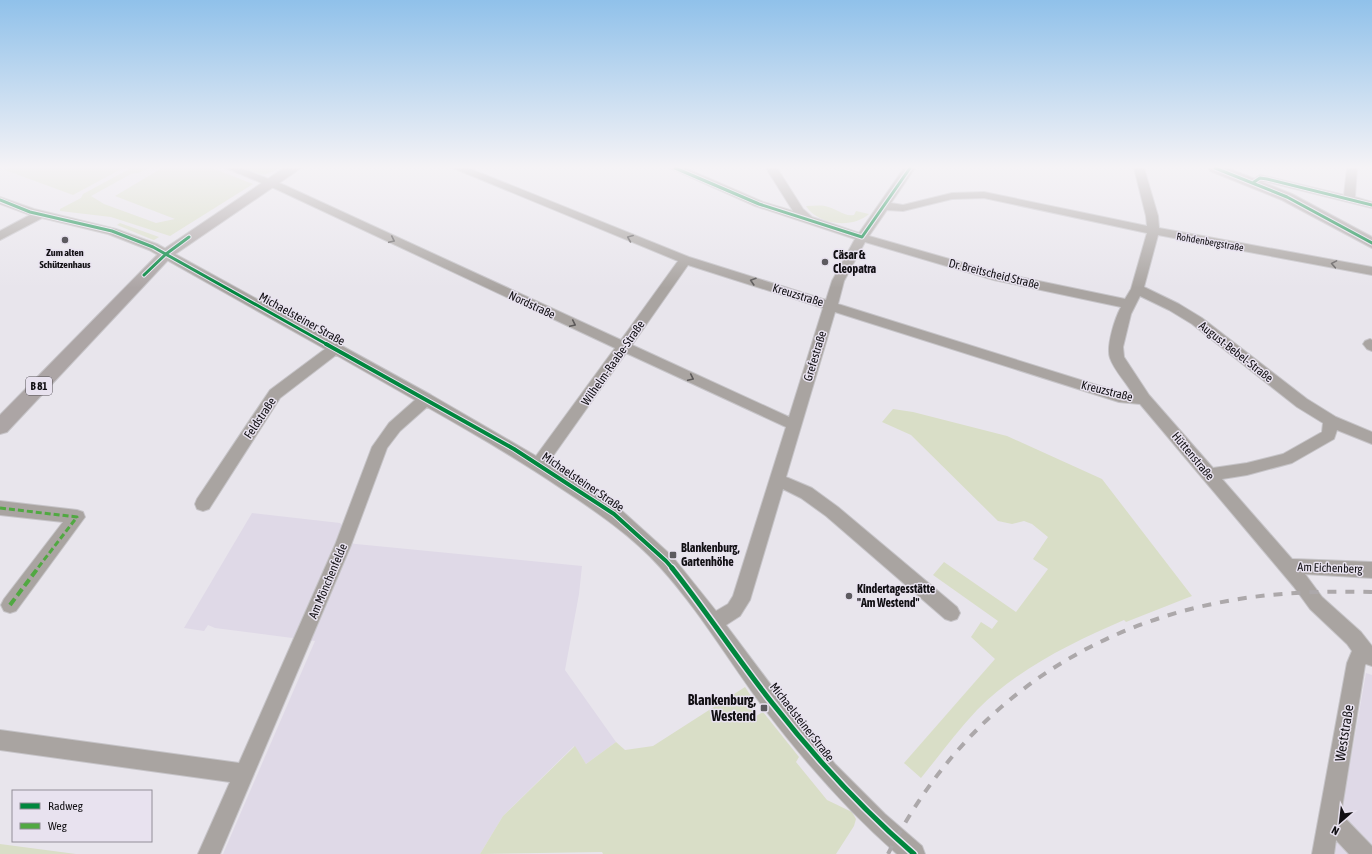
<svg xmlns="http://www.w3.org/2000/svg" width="1372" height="854" font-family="'Asap Condensed',sans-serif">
	<rect width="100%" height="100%" fill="#e8e5ec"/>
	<!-- built -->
	<g fill="#dfd9e7">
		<polygon points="252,513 340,523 345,529 340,541 356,544 582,566 579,594 565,670 616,742 586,764 574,746 503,816 480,854 223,854 315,641 215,628 208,625 204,631 184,628"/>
		<polygon points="1366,673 1372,675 1372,854 1334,854"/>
	</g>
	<!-- green -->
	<g fill="#d9dec7">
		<polygon points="8,168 123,168 73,195 5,170"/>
		<polygon points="131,168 148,168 139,173 131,174 91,196 104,204 156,223 175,219 115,196 162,168 212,168 253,184 170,236 111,217 60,211 60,209 81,198 83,194"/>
		<path d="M244,168H278C261,179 261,174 244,168Z"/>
		<path d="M806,206C812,206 819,205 825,206C836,208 844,217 854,215L856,211L869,214C852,229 818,225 806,206Z"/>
		<polygon points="120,223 159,237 154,240 151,239 117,225"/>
		<path d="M893,409L913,412L1007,436L1102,479L1192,596L1126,622L1124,620C1071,643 1019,668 977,710C957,731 939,756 921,778L904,763L995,659L971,637L981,622L992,629L998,621L933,575L944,562L1016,612L1048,569L1033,559L1048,537L1032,524L1024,521L1012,524L998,521L911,435L882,422Z"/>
		<polygon points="745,687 755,702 749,706 756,716 763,712 799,757 796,762 827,800 852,812 856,819 854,826 836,854 603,854 602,852 480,854 503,816 575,746 586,764 616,742 625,750 653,746"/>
		<polygon points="0,844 76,854 0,854"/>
	</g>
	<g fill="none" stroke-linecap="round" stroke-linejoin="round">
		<defs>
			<g id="minor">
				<path d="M226,168H241L284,185L621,340L678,261L453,168H468L689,257L826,300L832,281L855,239L755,206L670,168H685L763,202L793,211L766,168H777L803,209L812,217L859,233L904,168H915L891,203L903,205L952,193L984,192L1147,226L1146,216L1134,168H1144L1158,216L1159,228L1372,267V275L1158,235L1144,287L1179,304L1202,318L1307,399L1336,417L1372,432V444L1337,430L1334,439L1292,463L1247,475L1222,479L1292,559L1372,562V578L1305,574L1322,597L1361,632L1372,646V666L1366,664L1365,665L1341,814L1372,846V854H1349L1336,840L1334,854H1312L1347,663L1352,651L1347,644L1310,609L1294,587L1140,404L1119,402L835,312L786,477L812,488L838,507L957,607L960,613L957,619L951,621L945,619L826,516L801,498L783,489L750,600L740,616L726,625L780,697L835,764L885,814L922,846L925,854H897C848,811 805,762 766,711C730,663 700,611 660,567C632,536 597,512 562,489C518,459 473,433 427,407L400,431L387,448L351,545L220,854H198L230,782L0,750V730L239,763L335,545L372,447L389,423L415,400L336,355L280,398L209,509L203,511L197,509L195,504L197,499L270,390L325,349L149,250L108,234L42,218L0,240V231L30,215L0,204V197L34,209L116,229L157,244L431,395L536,456L615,348L276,189ZM984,198L1147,233L1131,289L1125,299L995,272L869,236L887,210L903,211L952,199ZM865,242L994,280L1121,307C1115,318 1106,346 1110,358C1114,370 1126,382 1132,393L1119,392L838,304L844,281ZM688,265L823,308L789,417L632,345ZM1140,296L1169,310L1192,324L1297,407L1323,423L1322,432L1283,454L1247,463L1213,468L1149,395L1124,357L1123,347L1131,314ZM626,353L786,427L733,596L728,604L716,611L672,556L620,509L548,463Z"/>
				<polygon points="1347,168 1357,168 1355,197 1372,202 1372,208 1267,182 1262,182 1254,185 1249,182 1260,175 1344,195"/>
				<polygon points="1370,339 1372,340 1372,351 1367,349 1363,344 1365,341"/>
				<polygon points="0,501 77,510 83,512 85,517 16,611 10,613 4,611 1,605 4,599 63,522 0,515"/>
			</g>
			<g id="major">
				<polygon points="284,168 301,168 171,257 7,432 0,434 0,415 161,251"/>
				<polygon points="1208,168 1228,168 1292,194 1372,237 1372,248 1282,200 1210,171"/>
			</g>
		</defs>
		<!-- minor casing -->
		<use href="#minor" stroke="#c6c4c8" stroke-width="2"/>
		<!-- major casing -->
		<use href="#major" stroke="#c6c4c8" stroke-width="2"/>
		<!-- minor -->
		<use href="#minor" fill="#a9a4a1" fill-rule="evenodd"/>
		<!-- major -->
		<use href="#major" fill="#aca5a5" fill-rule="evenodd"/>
		<!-- rail -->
		<path stroke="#aca8aa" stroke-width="4" stroke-dasharray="9 9" stroke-linecap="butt" d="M888,854C960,712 1083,624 1239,599C1283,592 1327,591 1372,592"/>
		<!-- quiet-far1 -->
		<polyline stroke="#51a842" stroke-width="3" stroke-dasharray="6 3" stroke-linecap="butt" points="0,508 77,517 37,569"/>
		<!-- quiet -->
		<polyline stroke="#51a842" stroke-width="4" stroke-dasharray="8 4" stroke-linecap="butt" points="10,605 38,568"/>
		<defs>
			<g id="cycleway-far2">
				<polyline points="675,168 759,204 862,237 910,168"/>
				<polyline points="1215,168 1287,197 1372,243"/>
				<polyline points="1254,182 1260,178 1267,179 1372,205"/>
				<polyline points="0,200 30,212 112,231 153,247 328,345"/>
				<polyline points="144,275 166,254 189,237"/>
			</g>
			<polyline id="cycleway-far1" points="326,344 514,449 614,514 666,561 673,569"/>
			<path id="cycleway" d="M672,568C707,612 738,660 773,704C816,759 862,809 914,854"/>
		</defs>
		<!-- cycleway-far2 casing -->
		<use href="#cycleway-far2" stroke="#e8e2ef" stroke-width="5"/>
		<!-- cycleway-far1 casing -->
		<use href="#cycleway-far1" stroke="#e8e2ef" stroke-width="6"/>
		<!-- cycleway casing -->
		<use href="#cycleway" stroke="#e8e2ef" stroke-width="8"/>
		<!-- cycleway-far2 -->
		<use href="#cycleway-far2" stroke="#00873e" stroke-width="3"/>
		<!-- cycleway-far1 -->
		<use href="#cycleway-far1" stroke="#00873e" stroke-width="4"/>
		<!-- cycleway -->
		<use href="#cycleway" stroke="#00873e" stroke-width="5"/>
	</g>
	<!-- one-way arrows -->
	<defs><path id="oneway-chevron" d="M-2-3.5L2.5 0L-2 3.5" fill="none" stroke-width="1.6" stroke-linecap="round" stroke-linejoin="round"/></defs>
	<g stroke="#5d5a5a">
		<use href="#oneway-chevron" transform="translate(630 238) rotate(-158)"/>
		<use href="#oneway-chevron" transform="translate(392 240) rotate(25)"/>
		<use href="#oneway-chevron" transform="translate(1334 264) rotate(-170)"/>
		<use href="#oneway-chevron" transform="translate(753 281) rotate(-163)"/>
		<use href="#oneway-chevron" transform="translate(573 324) rotate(25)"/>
		<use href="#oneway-chevron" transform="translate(691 378) rotate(25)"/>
	</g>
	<!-- sky -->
	<linearGradient id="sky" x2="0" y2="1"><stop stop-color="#90c1ea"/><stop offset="0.58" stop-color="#f5f3f6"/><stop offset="1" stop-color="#f5f3f6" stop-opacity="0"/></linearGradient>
	<rect width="1372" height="288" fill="url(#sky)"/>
	<!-- markers -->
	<g fill="#5c5a5f" stroke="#e8e2ef" stroke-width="1.5">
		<circle cx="65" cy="240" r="4"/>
		<circle cx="825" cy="262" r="4"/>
		<rect x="669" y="551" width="8" height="8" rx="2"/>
		<circle cx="849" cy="596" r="4"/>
		<rect x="760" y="704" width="8" height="8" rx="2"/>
	</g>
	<g text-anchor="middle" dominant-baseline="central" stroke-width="3" stroke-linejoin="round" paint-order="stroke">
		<!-- far-street labels -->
		<g font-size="10" fill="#110f13" stroke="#e8e2ef">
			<text transform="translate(1210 242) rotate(10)">Rohdenbergstraße</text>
		</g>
		<!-- far-poi labels -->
		<g font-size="10" font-weight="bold" fill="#110f13" stroke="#e8e2ef">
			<text x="65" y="252">Zum alten<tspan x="65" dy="12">Schützenhaus</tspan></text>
		</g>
		<!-- shield labels -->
		<rect fill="#e8e2ef" stroke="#524e55" stroke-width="1" x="26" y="377" width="26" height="18" rx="3"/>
		<g font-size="11" font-weight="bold" fill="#110f13">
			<text x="39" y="386">B 81</text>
		</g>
		<!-- poi labels -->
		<g font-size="12" font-weight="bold" fill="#110f13" stroke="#e8e2ef" text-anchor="start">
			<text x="833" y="255">Cäsar &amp;<tspan x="833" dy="14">Cleopatra</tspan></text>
			<text x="681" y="548">Blankenburg,<tspan x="681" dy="14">Gartenhöhe</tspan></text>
			<text x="857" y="589">Kindertagesstätte<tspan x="857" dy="14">"Am Westend"</tspan></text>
		</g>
		<!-- street labels -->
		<g font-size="12" fill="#110f13" stroke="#e8e2ef">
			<text transform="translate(994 274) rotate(14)">Dr. Breitscheid Straße</text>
			<text transform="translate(798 295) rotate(17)">Kreuzstraße</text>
			<text transform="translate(532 305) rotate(25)">Nordstraße</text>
			<text transform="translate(302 319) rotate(29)">Michaelsteiner Straße</text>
			<text transform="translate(1236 352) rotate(38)">August-Bebel-Straße</text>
			<text transform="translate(815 356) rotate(-73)">Grefestraße</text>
			<text transform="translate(613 363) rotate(-55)">Wilhelm-Raabe-Straße</text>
			<text transform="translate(1107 391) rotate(14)">Kreuzstraße</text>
			<text transform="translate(260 418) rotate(-56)">Feldstraße</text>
			<text transform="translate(1193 456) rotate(50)">Hüttenstraße</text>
			<text transform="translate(583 482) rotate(34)">Michaelsteiner Straße</text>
			<text transform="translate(1330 568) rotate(2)">Am Eichenberg</text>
			<text transform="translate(328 581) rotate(-67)">Am Mönchenfelde</text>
			<text transform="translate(802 722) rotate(52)">Michaelsteiner Straße</text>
		</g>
		<!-- near-poi labels -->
		<g font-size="14" font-weight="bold" fill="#110f13" stroke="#e8e2ef" text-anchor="end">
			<text x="756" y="700">Blankenburg,<tspan x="756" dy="16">Westend</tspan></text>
		</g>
		<!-- near-street labels -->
		<g font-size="14" fill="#110f13" stroke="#e8e2ef">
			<text transform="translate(1344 733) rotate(-81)">Weststraße</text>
		</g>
	</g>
	<!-- legend -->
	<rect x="12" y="790" width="140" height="52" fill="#e8e2ef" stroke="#928e97"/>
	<rect x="20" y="803" width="20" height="6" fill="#00873e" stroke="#928e97"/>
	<text x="48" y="810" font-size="12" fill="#110f13">Radweg</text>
	<rect x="20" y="823" width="20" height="6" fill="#51a842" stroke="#928e97"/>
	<text x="48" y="830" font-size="12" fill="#110f13">Weg</text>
	<!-- north arrow -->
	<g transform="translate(1340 822) rotate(208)" stroke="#e8e2ef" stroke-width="3" paint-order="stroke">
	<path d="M0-3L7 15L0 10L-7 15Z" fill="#110f13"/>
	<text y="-6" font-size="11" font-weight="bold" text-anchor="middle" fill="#110f13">N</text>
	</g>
</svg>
